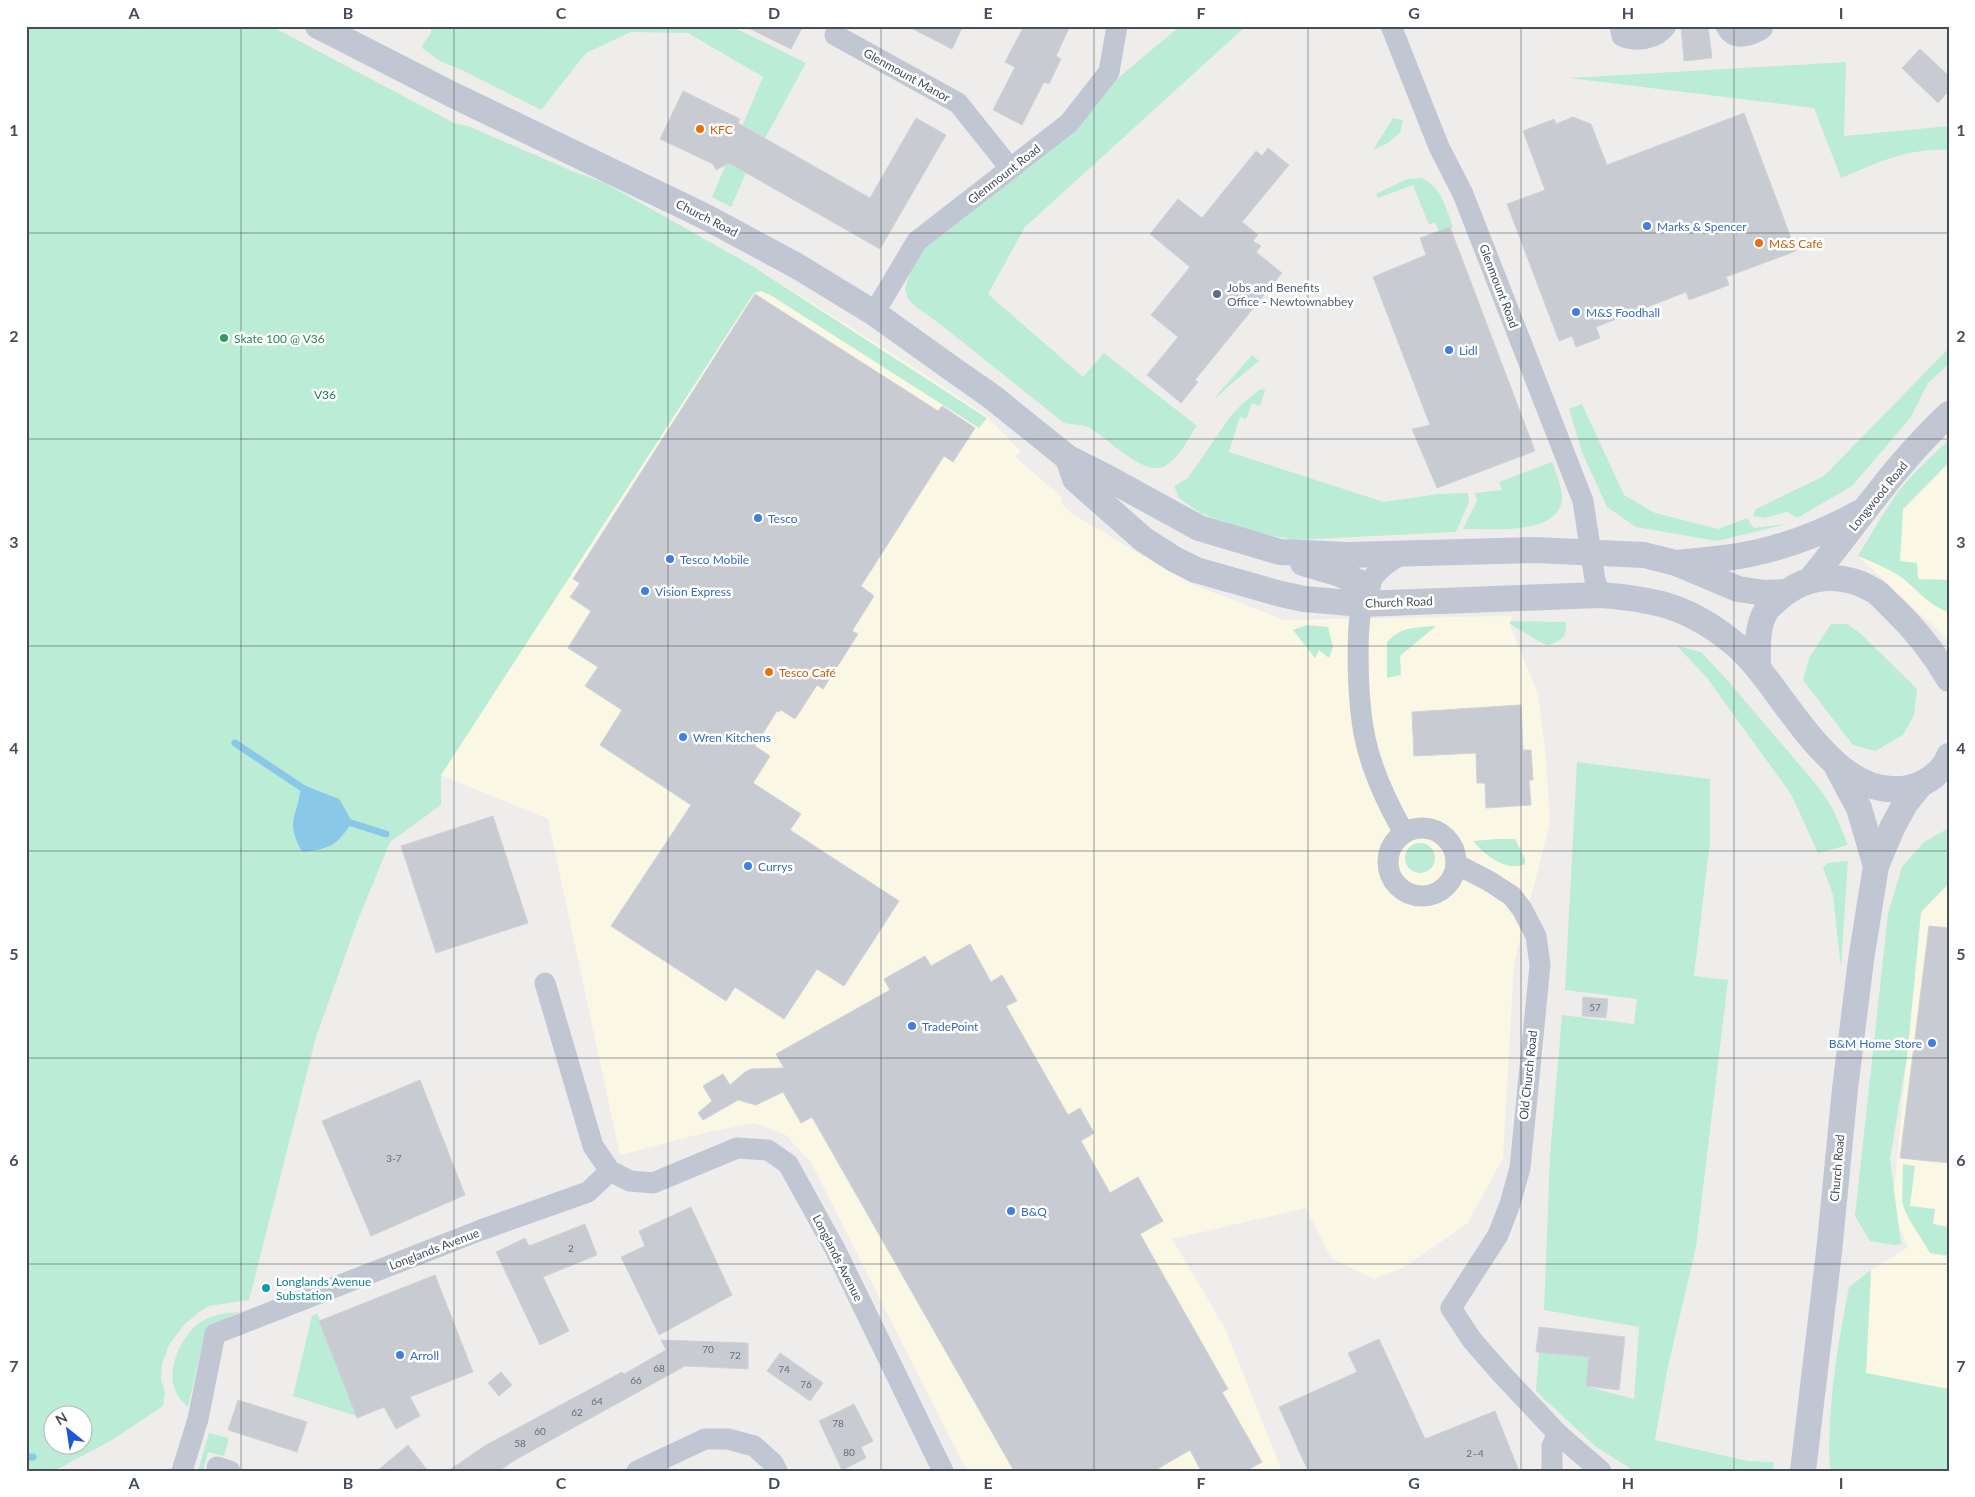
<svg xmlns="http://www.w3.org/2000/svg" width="1975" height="1497" font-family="Lato,sans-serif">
	<rect width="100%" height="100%" fill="#efedec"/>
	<!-- commercial -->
	<g fill="#fbf7e5">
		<polygon points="754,267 907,363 988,417 1020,451 1015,457 1063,498 1060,502 1071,513 1189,583 1284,620 1513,616 1509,623 1538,694 1546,758 1550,823 1514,963 1503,1158 1468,1223 1404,1267 1374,1279 1331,1258 1306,1208 1172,1239 1225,1328 1282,1471 967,1471 812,1164 786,1135 755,1123 708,1132 620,1155 548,819 441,775"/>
		<polygon points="1949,463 1949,641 1858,556"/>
		<polygon points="1949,884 1949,1391 1866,1374 1871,1270 1908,1247 1892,1211 1921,912"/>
	</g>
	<!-- green -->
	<g fill="#bbecd5" fill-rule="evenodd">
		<path d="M26,26H271L454,123L468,126L572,171L605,183L754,267L987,418L979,428L772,296L761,291L754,293L441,775V805L390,842L358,920L316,1037L249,1300L209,1306L200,1311L183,1326L169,1345L162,1364L161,1380L165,1392L163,1406L112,1440L54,1471H26ZM52,1414H82V1444H52Z"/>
		<path d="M414,26H731L806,63L746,173L731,207L712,197L763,77L688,33L631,32L586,53L541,110L464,71L440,61L422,48C423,40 432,37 431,28L415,29Z"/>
		<path d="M1180,26H1246L1025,227L988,294L1083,377L1104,353L1197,426C1188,439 1179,458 1165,466C1144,478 1106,436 1088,427C1081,424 1072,425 1064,423L940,324L916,307L908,299L905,289L914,260L932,234Z"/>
		<path d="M1846,62L1844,136L1949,126V150C1911,147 1875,163 1841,178L1814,108L1569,78Z"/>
		<polygon points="1393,118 1403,120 1400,133 1388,143 1373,150"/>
		<path d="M1421,178C1441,186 1446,208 1453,227L1439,231L1435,222L1429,225L1413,185L1378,198L1376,194L1407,179Z"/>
		<polygon points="1949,348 1949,364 1928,383 1911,417 1852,486 1797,518 1787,512 1764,518 1753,516 1756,509 1824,476"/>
		<polygon points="1252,355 1259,361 1231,384 1214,400 1218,394"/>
		<polygon points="1264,389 1265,391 1260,406 1252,403 1246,419 1240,417 1229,452 1384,502 1438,494 1468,493 1469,502 1456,532 1293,540 1247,530 1200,513 1179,498 1174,486 1188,478 1230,417 1242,404 1259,390"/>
		<polygon points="1582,404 1624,495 1655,513 1718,529 1747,518 1754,528 1787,524 1717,541 1636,527 1607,507 1582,452 1569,409"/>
		<path d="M1949,440V462L1903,509L1900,561L1917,563L1918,579L1949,580V612C1929,606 1917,589 1901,577C1887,568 1873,562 1858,556C1872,533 1885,509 1902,487C1916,470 1933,455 1949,440Z"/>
		<path d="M1552,462C1556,473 1562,487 1562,499C1559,536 1489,529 1463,529L1477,501L1475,493L1502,490L1499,482Z"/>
		<path d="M1510,621L1566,622C1566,637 1564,639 1549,645L1542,643L1510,624Z"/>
		<polygon points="1831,624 1847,624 1860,633 1917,689 1914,715 1903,735 1875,751 1853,745 1803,680 1809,658"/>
		<polygon points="1307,625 1328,627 1333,647 1329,658 1319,650 1315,658 1293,630"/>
		<path d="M1436,626L1400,656L1401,675L1387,678V642C1402,626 1415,628 1436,626Z"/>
		<polygon points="1677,646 1701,652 1730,683 1820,789 1833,809 1848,845 1818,853 1791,794 1707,678"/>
		<polygon points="1577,762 1710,779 1710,841 1694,976 1728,980 1696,1247 1667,1371 1655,1440 1748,1461 1774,1462 1773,1471 1634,1471 1595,1446 1536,1391 1539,1352 1589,1357 1586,1386 1634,1399 1639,1327 1544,1310 1550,1157 1562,1015 1634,1024 1637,999 1565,990"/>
		<polygon points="1949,828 1949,883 1921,912 1907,1057 1890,1159 1901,1244 1894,1245 1870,1241 1855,1216 1888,914 1902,867 1924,842"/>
		<path d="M1498,839H1515L1525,859V864C1505,872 1485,855 1473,841Z"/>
		<circle cx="1420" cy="858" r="15"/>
		<polygon points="1848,861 1847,874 1841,968 1833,895 1823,868 1827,863"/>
		<polygon points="1903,1164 1915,1166 1910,1206 1935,1209 1933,1224 1949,1227 1949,1256 1930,1253 1909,1219 1904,1208 1902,1201"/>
		<path d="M1871,1270L1866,1373L1949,1389V1471H1830C1827,1407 1837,1349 1849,1287Z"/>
		<path d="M240,1312L210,1326L204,1336L188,1407C184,1403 178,1398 176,1392C164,1369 184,1329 206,1319C217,1314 228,1313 240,1312Z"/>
		<polygon points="317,1313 356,1416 293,1396 312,1316"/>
		<polygon points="209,1433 229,1438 224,1456 208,1452 203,1471 198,1471"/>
	</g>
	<!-- water -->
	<path fill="#89c8e8" d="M309,792L337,802L348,822L339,836L314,847L302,845C291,828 297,807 309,792Z"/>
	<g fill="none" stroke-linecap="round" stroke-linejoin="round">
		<!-- stream -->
		<g stroke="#89c8e8" stroke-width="7">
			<polyline points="235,743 304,789 337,802 348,822 386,834"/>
			<path d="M304,789C302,817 288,819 304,848C328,846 335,842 348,822"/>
			<polyline points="26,1457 33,1457"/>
		</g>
	</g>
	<!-- building -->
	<g fill="#c9cbd2" stroke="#d0d2d8">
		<polygon points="744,26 803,26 791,49"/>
		<polygon points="907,26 963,26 952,49"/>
		<polygon points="1024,26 1070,26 1056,56 1061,59 1049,84 1044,82 1022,125 993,110 1015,67 1005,62"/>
		<polygon points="1681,26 1708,26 1712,58 1684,61"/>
		<polygon points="1920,49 1949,76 1949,91 1938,103 1902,68"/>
		<polygon points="683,91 740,119 738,123 870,198 916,118 946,135 880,249 729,163 716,170 713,164 660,139"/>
		<polygon points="1744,113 1796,251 1726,277 1729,285 1689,300 1686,292 1596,327 1600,338 1576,347 1572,336 1559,341 1507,204 1545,190 1523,131 1554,119 1556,124 1573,117 1591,124 1607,165"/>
		<polygon points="1268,148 1289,165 1242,222 1258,235 1253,241 1261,246 1256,252 1282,273 1195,380 1198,382 1181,403 1147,375 1178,337 1151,315 1190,267 1150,234 1178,199 1202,218 1256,151 1262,156"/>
		<polygon points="1450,227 1535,451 1437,488 1412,429 1430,425 1373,277 1426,255 1420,238"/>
		<polygon points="755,294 938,411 942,406 975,428 953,462 944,456 861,586 874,596 852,631 858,634 823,689 817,685 795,719 781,710 779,712 777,711 755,746 770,756 753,783 801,814 790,830 899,901 844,986 817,969 784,1019 735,987 726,1001 611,926 691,805 600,745 622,710 585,686 598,667 568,648 591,611 570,597 580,583 573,579"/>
		<polygon points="1521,705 1523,750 1531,750 1533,780 1529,780 1531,805 1486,808 1485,783 1477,783 1476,753 1414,756 1412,712"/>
		<polygon points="493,816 528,923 436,953 401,846"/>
		<polygon points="1929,926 1949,928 1949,1163 1900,1158"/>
		<polygon points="970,944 991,982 1002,975 1017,1001 1006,1006 1068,1115 1080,1108 1094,1133 1081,1141 1110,1193 1138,1177 1163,1221 1140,1234 1228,1389 1222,1392 1262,1462 1246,1471 1201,1471 1190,1450 1154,1471 1014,1471 812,1117 801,1123 783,1092 756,1105 738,1100 703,1120 698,1113 712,1101 703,1086 723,1074 730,1085 745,1072 751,1069 784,1068 776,1054 890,990 884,979 925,956 931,966"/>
		<polygon points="1583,997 1608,999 1606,1018 1582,1016"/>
		<polygon points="420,1080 465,1195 371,1236 322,1121"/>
		<polygon points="691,1207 732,1295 659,1335 621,1257 645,1246 639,1231"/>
		<polygon points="585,1224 597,1255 543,1277 569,1331 540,1345 496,1252 525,1238 529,1246"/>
		<polygon points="435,1275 473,1372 410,1397 420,1416 396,1429 384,1407 357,1418 319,1321"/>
		<polygon points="1539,1327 1625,1337 1619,1390 1586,1386 1589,1357 1536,1352"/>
		<polygon points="1379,1339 1425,1439 1495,1411 1519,1471 1308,1471 1279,1407 1357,1372 1348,1353"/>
		<polygon points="661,1340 748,1343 748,1369 685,1366 515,1460 499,1471 448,1471 486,1445 622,1372 624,1374 666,1350"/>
		<polygon points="780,1353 823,1383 810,1401 767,1371"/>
		<polygon points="501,1372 512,1385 499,1396 488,1383"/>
		<polygon points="238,1400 307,1422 297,1452 228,1430"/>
		<polygon points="854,1404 873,1441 861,1447 866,1458 842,1470 819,1421"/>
		<polygon points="408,1445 428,1471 377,1471"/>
	</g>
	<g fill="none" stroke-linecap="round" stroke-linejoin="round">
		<!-- minor -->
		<g stroke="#c0c7d2" stroke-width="21">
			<polyline points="1391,26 1439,147 1463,194 1583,501 1595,580 1600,595"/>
			<path d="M1620,26L1622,36C1636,42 1656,40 1666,26"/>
			<path d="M1726,26C1733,42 1751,36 1762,29L1763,26"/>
			<polyline points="835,35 958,103 1010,168"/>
			<polyline points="874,313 917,241 1069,123 1109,72 1117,26"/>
			<circle cx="1422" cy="862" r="34"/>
			<path d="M1404,833C1387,803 1372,772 1365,738C1358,705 1353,617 1367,587C1376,570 1390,559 1407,553"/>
			<polyline points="1456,864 1489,881 1512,896 1522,909 1536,936 1540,965 1520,1168 1510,1204 1498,1235 1451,1308 1472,1340 1499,1371 1558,1434 1601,1471"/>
			<polyline points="545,983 593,1146 610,1171 630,1181 653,1183 737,1148 768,1150 788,1164 835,1249 943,1471"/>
			<polyline points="217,1467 230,1471"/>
			<polyline points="182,1471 198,1419 215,1334 481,1230 588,1192 610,1171"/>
			<polyline points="637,1471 705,1439 728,1439 754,1446 773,1463 777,1471"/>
			<polyline points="1552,1471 1552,1446 1558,1434"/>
		</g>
		<!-- tertiary -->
		<g stroke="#c0c7d2" stroke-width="26">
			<polyline points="318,26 451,94 706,217 797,266 874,313 958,373 991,396 1068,458 1106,477 1199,528 1280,552 1348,555 1535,550 1644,555 1676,563 1738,589 1765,593 1785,592"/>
			<path d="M1068,458L1075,479L1143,539L1174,559L1196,570L1281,594L1304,599L1362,604L1600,595C1656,599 1691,607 1736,645C1784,686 1833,808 1912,787C1928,783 1943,771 1949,756"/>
			<polyline points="1303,563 1337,573 1368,586"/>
			<path d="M1677,563C1703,560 1729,559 1754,553C1792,545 1826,531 1859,513"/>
			<path d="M1811,579C1856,524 1896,463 1949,414"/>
			<path d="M1758,668C1758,649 1756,628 1766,611C1768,607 1773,604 1777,600C1805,574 1842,571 1875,591C1881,595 1886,602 1892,607C1915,629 1933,651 1949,679"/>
			<polyline points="1837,767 1859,808 1876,866"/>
			<polyline points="1803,1471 1829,1252 1845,1089 1861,960 1876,866 1892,828 1905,804 1921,784"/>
		</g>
	</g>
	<!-- grid -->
	<path fill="none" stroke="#454d59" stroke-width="1" stroke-opacity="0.55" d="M241,26V1471M454,26V1471M668,26V1471M881,26V1471M1094,26V1471M1308,26V1471M1521,26V1471M1734,26V1471M26,233H1949M26,439H1949M26,646H1949M26,851H1949M26,1058H1949M26,1264H1949"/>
	<!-- markers -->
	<g fill="#e8710a" stroke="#fff" stroke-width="2">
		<circle cx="700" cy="129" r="5"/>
		<circle cx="1759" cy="243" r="5"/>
		<circle cx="769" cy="672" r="5"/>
	</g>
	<g fill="#3f7fe0" stroke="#fff" stroke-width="2">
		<circle cx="1647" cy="226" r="5"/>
		<circle cx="1576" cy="312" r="5"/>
		<circle cx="1449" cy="350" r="5"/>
		<circle cx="758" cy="518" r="5"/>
		<circle cx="670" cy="559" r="5"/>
		<circle cx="645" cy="591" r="5"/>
		<circle cx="683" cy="737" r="5"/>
		<circle cx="748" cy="866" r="5"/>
		<circle cx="912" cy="1026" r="5"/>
		<circle cx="1932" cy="1043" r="5"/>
		<circle cx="1011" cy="1211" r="5"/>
		<circle cx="400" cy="1355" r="5"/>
	</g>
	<circle fill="#5c6f8a" stroke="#fff" stroke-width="2" cx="1217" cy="294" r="5"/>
	<circle fill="#2e9e5b" stroke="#fff" stroke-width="2" cx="224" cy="338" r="5"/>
	<circle fill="#0f9aa8" stroke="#fff" stroke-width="2" cx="266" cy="1288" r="5"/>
	<g text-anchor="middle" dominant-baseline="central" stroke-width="5" stroke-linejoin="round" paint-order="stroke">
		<!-- number labels -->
		<g font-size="10" fill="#666c77">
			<text x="1595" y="1007">57</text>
			<text x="394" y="1158">3-7</text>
			<text x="571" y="1248">2</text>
			<text x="708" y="1349">70</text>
			<text x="735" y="1355">72</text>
			<text x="659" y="1368">68</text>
			<text x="784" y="1369">74</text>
			<text x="636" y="1380">66</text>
			<text x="806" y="1384">76</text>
			<text x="597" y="1401">64</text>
			<text x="577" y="1412">62</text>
			<text x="838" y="1423">78</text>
			<text x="540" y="1431">60</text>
			<text x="520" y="1443">58</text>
			<text x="849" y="1452">80</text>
			<text x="1475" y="1453">2–4</text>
		</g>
		<!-- street labels -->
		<g font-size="12" fill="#454d59" stroke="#fff">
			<text transform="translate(907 75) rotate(29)">Glenmount Manor</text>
			<text transform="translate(1004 174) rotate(-38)">Glenmount Road</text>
			<text transform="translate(707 218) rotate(27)">Church Road</text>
			<text transform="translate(1499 286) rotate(69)">Glenmount Road</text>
			<text transform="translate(1878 496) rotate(-51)">Longwood Road</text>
			<text transform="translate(1399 602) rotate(-2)">Church Road</text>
			<text transform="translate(1528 1075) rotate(-84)">Old Church Road</text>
			<text transform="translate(1837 1168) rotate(-85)">Church Road</text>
			<text transform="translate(434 1249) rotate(-21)">Longlands Avenue</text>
			<text transform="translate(838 1258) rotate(63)">Longlands Avenue</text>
		</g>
		<!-- food labels -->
		<g font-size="12" fill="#c56008" stroke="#fff" text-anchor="start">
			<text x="710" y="129">KFC</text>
			<text x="1769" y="243">M&amp;S Café</text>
			<text x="779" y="672">Tesco Café</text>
		</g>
		<!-- shop labels -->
		<g font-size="12" fill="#366cbe" stroke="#fff" text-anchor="start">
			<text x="1657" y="226">Marks &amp; Spencer</text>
			<text x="1586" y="312">M&amp;S Foodhall</text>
			<text x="1459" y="350">Lidl</text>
			<text x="768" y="518">Tesco</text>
			<text x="680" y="559">Tesco Mobile</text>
			<text x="655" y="591">Vision Express</text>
			<text x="693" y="737">Wren Kitchens</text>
			<text x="758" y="866">Currys</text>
			<text x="922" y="1026">TradePoint</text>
			<text x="1922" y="1043" text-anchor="end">B&amp;M Home Store</text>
			<text x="1021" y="1211">B&amp;Q</text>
			<text x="410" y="1355">Arroll</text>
		</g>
		<!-- service labels -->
		<g font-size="12" fill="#4e5e75" stroke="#fff" text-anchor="start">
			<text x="1227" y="287">Jobs and Benefits<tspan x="1227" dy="14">Office - Newtownabbey</tspan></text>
		</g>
		<!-- leisure labels -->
		<g font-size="12" fill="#27864d" stroke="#fff" text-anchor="start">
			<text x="234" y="338">Skate 100 @ V36</text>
		</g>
		<!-- park labels -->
		<g font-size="12" fill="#197755" stroke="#fff">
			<text x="325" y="394">V36</text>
		</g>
		<!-- culture labels -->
		<g font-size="12" fill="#0d838f" stroke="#fff" text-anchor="start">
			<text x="276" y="1281">Longlands Avenue<tspan x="276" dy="14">Substation</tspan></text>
		</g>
	</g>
	<!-- border -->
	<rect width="1975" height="1497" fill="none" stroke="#ffffff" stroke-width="55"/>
	<!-- north arrow -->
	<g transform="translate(68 1430) rotate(330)"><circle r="24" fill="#ffffff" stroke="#b5b8bd"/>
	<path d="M0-4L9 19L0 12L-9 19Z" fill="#1e56d7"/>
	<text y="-8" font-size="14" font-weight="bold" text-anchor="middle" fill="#454d59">N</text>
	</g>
	<rect x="28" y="28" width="1920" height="1442" fill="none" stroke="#454d59" stroke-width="2"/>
	<g font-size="16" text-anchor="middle" font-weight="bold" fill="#454d59">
		<text x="134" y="19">A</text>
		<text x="348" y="19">B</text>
		<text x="561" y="19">C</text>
		<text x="774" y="19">D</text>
		<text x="988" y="19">E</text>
		<text x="1201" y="19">F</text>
		<text x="1414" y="19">G</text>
		<text x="1628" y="19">H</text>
		<text x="1841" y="19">I</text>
		<text x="14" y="136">1</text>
		<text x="1961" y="136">1</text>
		<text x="14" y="342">2</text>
		<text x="1961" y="342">2</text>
		<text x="14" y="548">3</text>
		<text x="1961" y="548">3</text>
		<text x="14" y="754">4</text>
		<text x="1961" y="754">4</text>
		<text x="14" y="960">5</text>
		<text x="1961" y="960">5</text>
		<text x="14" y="1166">6</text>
		<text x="1961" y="1166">6</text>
		<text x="14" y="1372">7</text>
		<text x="1961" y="1372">7</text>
		<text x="134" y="1489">A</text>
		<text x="348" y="1489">B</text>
		<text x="561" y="1489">C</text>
		<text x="774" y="1489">D</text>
		<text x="988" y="1489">E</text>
		<text x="1201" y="1489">F</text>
		<text x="1414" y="1489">G</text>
		<text x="1628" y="1489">H</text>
		<text x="1841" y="1489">I</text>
	</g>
</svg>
